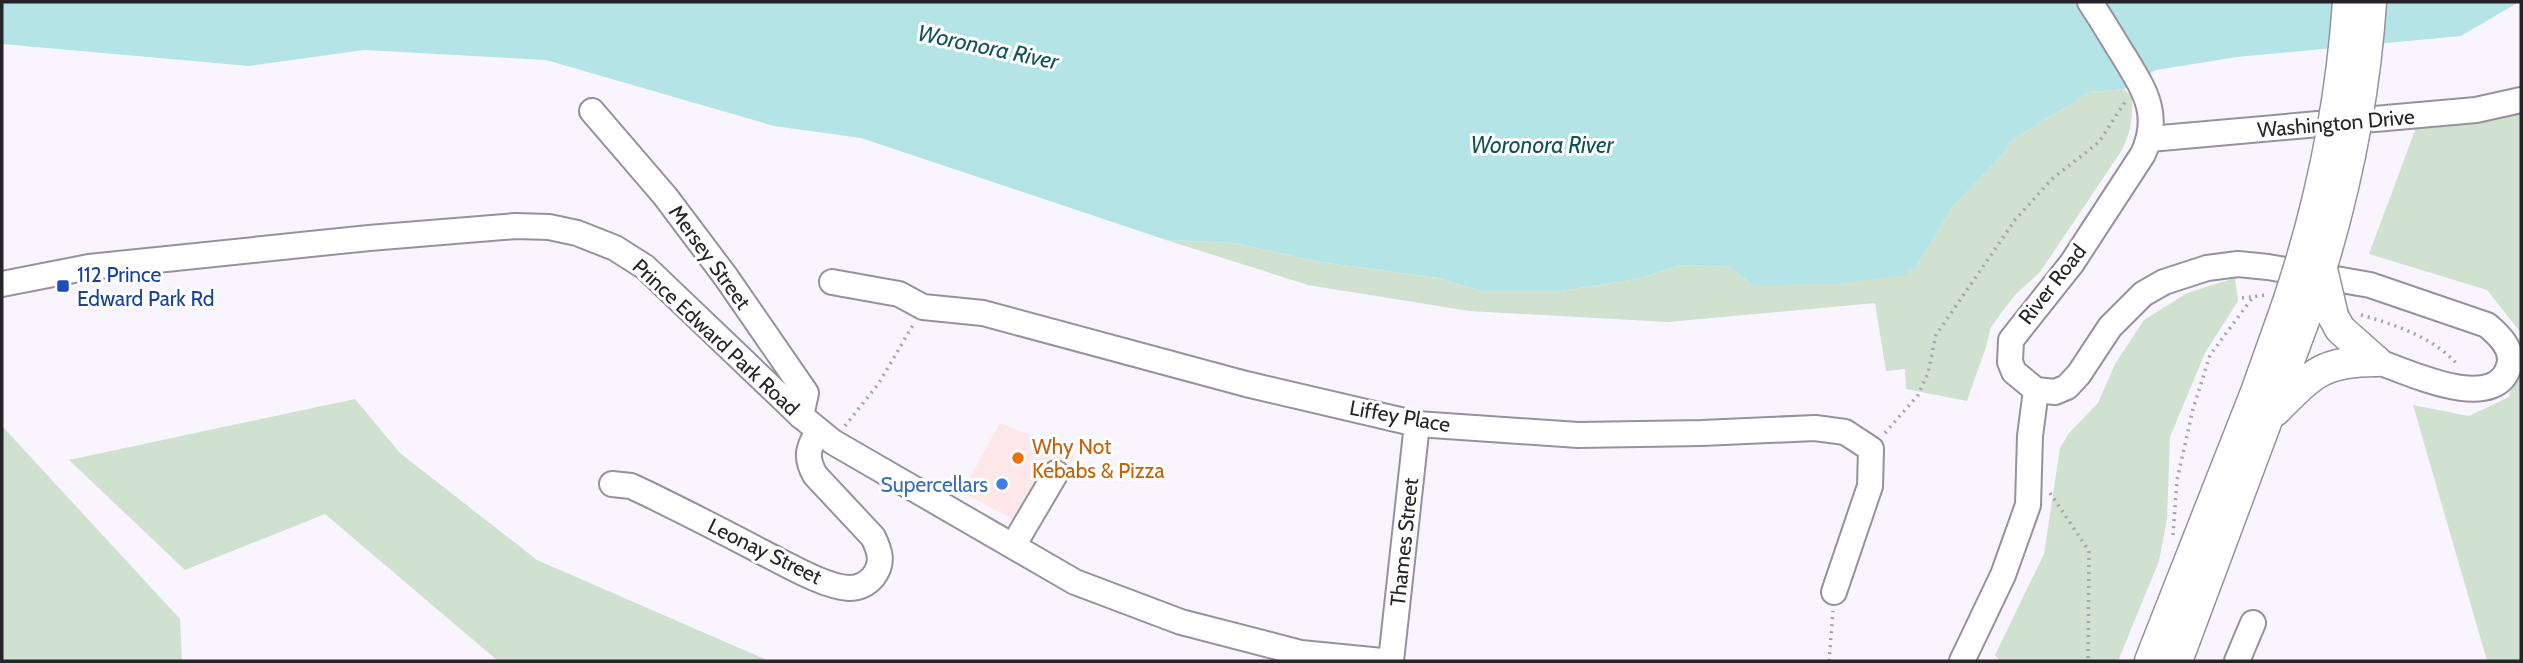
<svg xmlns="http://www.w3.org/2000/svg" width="2523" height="663" font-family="Cabin,sans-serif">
	<rect width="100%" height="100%" fill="#f9f5fe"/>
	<!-- commercial -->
	<polygon fill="#fde7e8" points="1000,423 1076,453 1034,531 962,492"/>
	<!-- green -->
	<g fill="#d0e1d0">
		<path d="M2124,89L2132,97C2133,117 2131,132 2122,150L2040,272L2014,296L1991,327L1986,347L1967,401L1906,389L1905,369L1886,371L1875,303L1668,322L1469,311L1308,285L1166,240L1234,243L1320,262L1438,278L1482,291H1561L1637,279L1682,265L1730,267L1753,285L1917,266L1954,205L2007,150L2009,142L2090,92Z"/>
		<polygon points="2521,110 2521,333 2487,290 2369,254 2417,125"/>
		<polygon points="2235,278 2238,301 2205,353 2170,437 2167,519 2159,561 2118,661 2000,661 1995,655 2044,554 2060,448 2069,433 2098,403 2115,364 2144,320 2187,293"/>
		<polygon points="2521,343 2521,661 2487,661 2413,405 2469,416 2509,397"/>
		<polygon points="355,399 400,453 537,560 769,661 498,661 325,514 185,570 69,460"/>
		<polygon points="2,426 180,619 182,661 2,661"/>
	</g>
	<!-- water -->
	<polygon fill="#b5e4e6" points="2,2 2519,2 2461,36 2237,57 2156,70 2124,89 2090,92 2009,142 2007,150 1954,205 1917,266 1904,275 1836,284 1753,285 1730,267 1682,265 1637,279 1561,291 1482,291 1438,278 1320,262 1234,243 1166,240 861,138 774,126 546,60 364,50 249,66 2,44"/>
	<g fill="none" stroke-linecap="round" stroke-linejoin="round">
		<defs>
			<g id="minor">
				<path d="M2090,2C2102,20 2113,39 2125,58C2145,91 2161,115 2143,154L2072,263L2011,340L2010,362L2014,372L2036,390L2055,392L2067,387L2079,374L2110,327L2143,294L2164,282L2207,268L2238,264L2268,267L2370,285L2487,325C2499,335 2514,349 2509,366C2495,415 2406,371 2376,361"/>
				<polyline points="592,111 665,196 726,277 806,393 801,416"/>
				<polyline points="2150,139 2476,110 2521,100"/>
				<polyline points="832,282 899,294 923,307 983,313 1246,384 1417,424 1578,435 1702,433 1815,428 1845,432 1871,449 1870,486 1834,592"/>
				<polyline points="2,284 89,267 369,238 516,226 549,227 577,233 615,248 645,267 801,416 833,442 1075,582 1181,622 1301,653 1382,661"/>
				<path d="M612,484L631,486L648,494C687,513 726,533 764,553C786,564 825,587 849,588C858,588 867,584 873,577C884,563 880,551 873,537L815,475C805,457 808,448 818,431"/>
				<polyline points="1013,546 1056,473"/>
				<polyline points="1391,661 1417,424"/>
				<polyline points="1962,661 2003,575 2028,505 2030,436 2036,390"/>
				<polyline points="2237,661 2253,623"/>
			</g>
			<g id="major">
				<polyline points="2333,316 2340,329 2376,361"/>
				<path d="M2275,411C2312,374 2322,361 2376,361"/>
				<polyline points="2150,661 2256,392 2287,305"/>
				<polyline points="2177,661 2308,310"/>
			</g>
		</defs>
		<!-- minor casing -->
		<use href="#minor" stroke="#97919f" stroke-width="28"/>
		<!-- major casing -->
		<use href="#major" stroke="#97919f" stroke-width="33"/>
		<!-- path -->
		<g stroke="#a6a3ab" stroke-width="3.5" stroke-dasharray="2 5" stroke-linecap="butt">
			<polyline points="2242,298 2251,297"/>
			<path d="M2361,315C2396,325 2433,337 2458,365"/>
			<polyline points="845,426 879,383 913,325"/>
			<polyline points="1885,433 1918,395 1928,373 1936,335 2015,220 2052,179 2099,142 2125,102"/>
			<polyline points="2050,493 2089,551 2088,661"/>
			<polyline points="2173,535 2177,480 2193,409 2210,355 2253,297 2265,295"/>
			<polyline points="1829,661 1833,611"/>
		</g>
		<!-- minor -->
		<use href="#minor" stroke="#fff" stroke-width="24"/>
		<!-- major -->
		<use href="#major" stroke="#fff" stroke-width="30"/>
		<defs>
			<g id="major-bridge">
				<polyline points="2322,269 2333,316"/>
				<path d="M2287,305C2320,207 2341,105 2348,2"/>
				<path d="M2308,310C2342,209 2364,108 2371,2"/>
			</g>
		</defs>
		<!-- major-bridge casing -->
		<use href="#major-bridge" stroke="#97919f" stroke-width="33" stroke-linecap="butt"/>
		<!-- major-bridge -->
		<use href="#major-bridge" stroke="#fff" stroke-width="30"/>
	</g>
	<!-- markers -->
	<rect fill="#1a4fb4" stroke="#fff" stroke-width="2.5" x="56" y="279" width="14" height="14" rx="3.5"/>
	<circle fill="#e8710a" stroke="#fff" stroke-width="2.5" cx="1018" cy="458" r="7"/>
	<circle fill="#3f7fe0" stroke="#fff" stroke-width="2.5" cx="1002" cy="484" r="7"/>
	<g text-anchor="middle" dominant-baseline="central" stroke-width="6" stroke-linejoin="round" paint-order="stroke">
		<!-- street labels -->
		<g font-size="21" fill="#262429" stroke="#fff">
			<text transform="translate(2336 123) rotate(-5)">Washington Drive</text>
			<text transform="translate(710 257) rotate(54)">Mersey Street</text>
			<text transform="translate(2052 284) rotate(-52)">River Road</text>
			<text transform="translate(716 337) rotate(43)">Prince Edward Park Road</text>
			<text transform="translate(1400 416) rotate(10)">Liffey Place</text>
			<text transform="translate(1404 542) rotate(-84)">Thames Street</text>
			<text transform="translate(765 551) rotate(26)">Leonay Street</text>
		</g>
		<!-- transit labels -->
		<g font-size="21" fill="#164399" stroke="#fff" text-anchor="start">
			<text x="77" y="274">112 Prince<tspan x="77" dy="24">Edward Park Rd</tspan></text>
		</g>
		<!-- food labels -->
		<g font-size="21" fill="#c56008" stroke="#fff" text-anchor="start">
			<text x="1032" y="446">Why Not<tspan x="1032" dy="24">Kebabs &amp; Pizza</tspan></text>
		</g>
		<!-- shop labels -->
		<g font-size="21" fill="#366cbe" stroke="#fff" text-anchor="end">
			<text x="988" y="484">Supercellars</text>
		</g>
		<!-- water labels -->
		<g font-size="23" font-style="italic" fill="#115457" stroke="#fff">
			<text transform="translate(988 47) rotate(12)">Woronora River</text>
			<text x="1542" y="145">Woronora River</text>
		</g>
	</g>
	<!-- border -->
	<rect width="2523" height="663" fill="none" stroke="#262429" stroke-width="7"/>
</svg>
